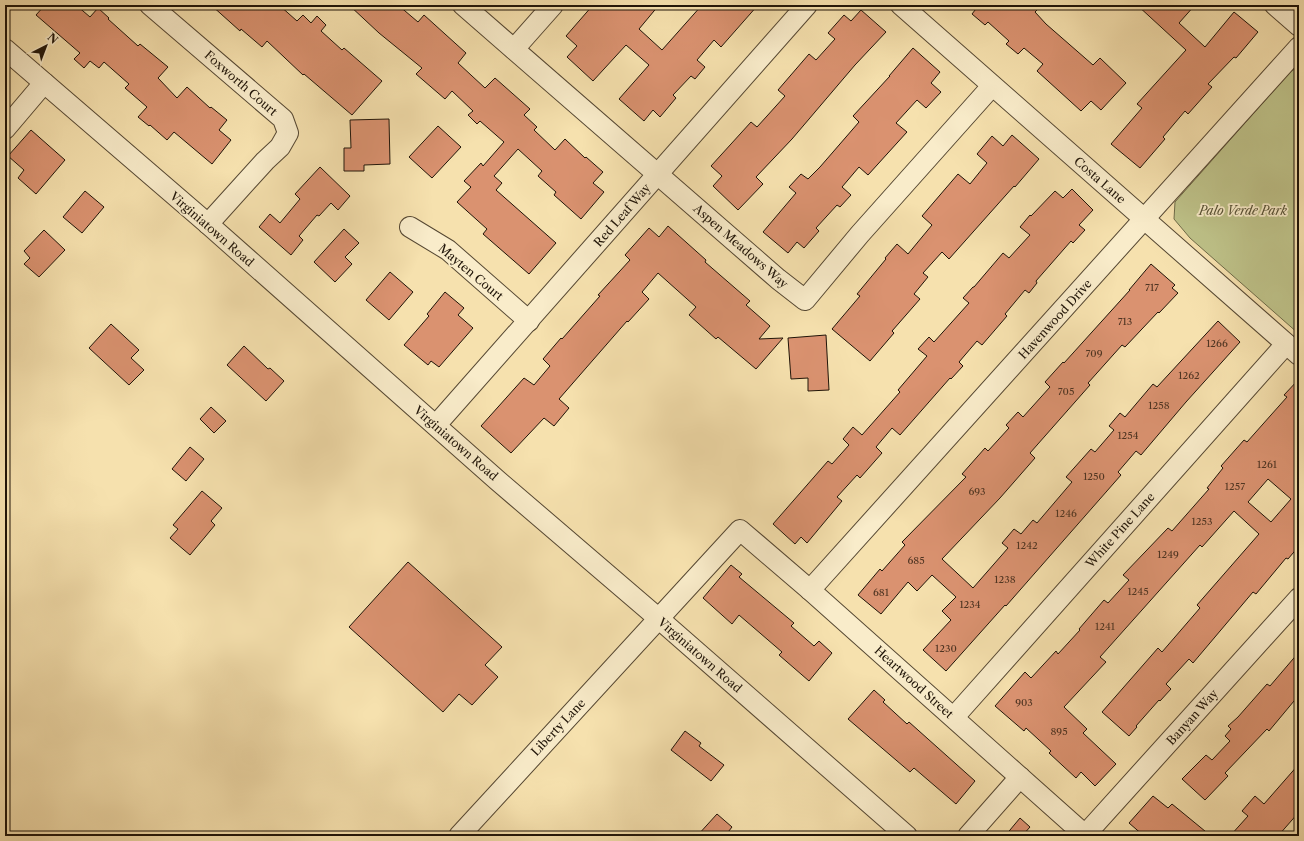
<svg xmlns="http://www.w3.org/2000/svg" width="1304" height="841" font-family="'Libre Caslon Text',serif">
	<rect width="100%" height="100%" fill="#f6e1ae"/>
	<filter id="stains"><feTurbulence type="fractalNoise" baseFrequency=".005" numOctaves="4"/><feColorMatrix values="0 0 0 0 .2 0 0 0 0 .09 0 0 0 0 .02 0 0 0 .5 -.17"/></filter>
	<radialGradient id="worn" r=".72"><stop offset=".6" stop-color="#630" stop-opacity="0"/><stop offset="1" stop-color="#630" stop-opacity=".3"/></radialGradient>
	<!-- green -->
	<polygon fill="#bec289" stroke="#6e6b48" points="1299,67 1299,334 1190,238 1174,219 1175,202 1291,71"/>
	<!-- building -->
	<g fill="#da9270" stroke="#1f1408" fill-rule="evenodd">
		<polygon points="45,5 76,5 90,17 98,8 109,18 108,19 138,46 140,44 168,67 158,78 177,98 187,87 210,108 211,107 227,120 219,130 231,140 212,164 174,132 167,140 150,125 149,126 138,117 147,107 125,88 129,84 104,62 99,68 90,61 84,68 74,59 80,53 36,15"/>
		<polygon points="211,5 279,5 297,21 303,15 311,23 317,16 326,25 321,31 342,50 344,48 382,81 352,115 304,74 303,75 267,41 262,47 241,29 240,31"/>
		<polygon points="349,5 398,5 418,22 424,15 466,53 458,63 485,88 495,78 530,109 524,115 537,127 534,130 555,150 565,139 585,158 586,157 603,172 593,183 604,192 581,219 554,195 556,192 538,176 542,171 518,149 494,176 502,183 496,190 556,243 529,274 483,234 487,229 457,202 471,187 464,181 481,163 483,166 504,142 480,121 477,124 468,115 473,111 452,91 445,99 416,74 422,68 379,33"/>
		<polygon points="593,5 659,5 639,29 662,50 702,5 758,5 721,47 714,40 697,60 705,67 695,79 691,76 673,95 676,98 660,117 653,110 644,121 619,99 649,65 626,45 593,81 567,57 577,46 566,36"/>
		<polygon points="979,5 1042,5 1035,12 1046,24 1093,65 1100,58 1126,83 1101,110 1091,101 1081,111 1037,71 1043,64 1024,48 1018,54 1006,44 1009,41 988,22 985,25 972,14"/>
		<polygon points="1137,5 1195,5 1179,23 1205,47 1234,12 1258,32 1236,58 1234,57 1208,84 1212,87 1188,114 1185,111 1163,137 1165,139 1140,168 1111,144 1142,108 1137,104 1186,50"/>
		<polygon points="861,10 886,32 855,65 792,139 756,177 763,184 738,210 713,186 722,176 711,166 751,122 757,127 767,116 785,96 778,90 809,54 816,60 835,39 828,33 844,15 851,21"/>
		<polygon points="913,48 940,72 931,83 941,92 926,108 917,100 896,123 907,132 868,175 859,167 842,187 851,195 840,207 837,205 816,228 819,231 804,248 797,242 788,253 763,232 796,193 789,187 801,174 808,179 820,167 859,122 853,116 890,76 889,76"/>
		<polygon points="389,119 390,164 364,165 364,171 344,171 344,148 351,148 350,120"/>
		<polygon points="438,126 461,147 432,178 409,157"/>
		<polygon points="31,130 65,160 36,194 18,178 24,170 8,156"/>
		<polygon points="1012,135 1039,159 1015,187 1014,186 949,259 942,252 923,273 928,277 914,294 920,299 892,331 894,333 870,361 832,329 860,296 857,294 886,259 885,258 897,244 908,254 932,225 922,216 958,174 970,184 987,163 977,154 992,136 1003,146"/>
		<polygon points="320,167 350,196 338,210 331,203 319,216 317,215 299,236 303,240 291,255 259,227 270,214 280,223 300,199 295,194"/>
		<polygon points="1072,189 1093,210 1079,225 1085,230 1073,243 1071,241 1036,281 1037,283 1029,293 1025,290 1005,314 1007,316 982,345 977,341 959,362 963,366 951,379 950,378 900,435 892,428 876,447 882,453 860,478 857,475 837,497 842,501 807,543 801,537 795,544 773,524 828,461 832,464 849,445 843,439 853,427 862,435 900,392 898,390 927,356 918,349 929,337 934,342 969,303 963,298 973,287 974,287 1003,253 1009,258 1030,235 1020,227 1030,215 1031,216 1055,191 1063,198"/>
		<polygon points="85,191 104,207 82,233 63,217"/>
		<polygon points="668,226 706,260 705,262 750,301 746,305 770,326 759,339 783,338 756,369 718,337 716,339 689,315 696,307 658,273 642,292 649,299 628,322 627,321 559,399 569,408 554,426 544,418 511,453 481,426 524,378 534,385 550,366 543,359 561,338 562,339 600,296 598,295 630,260 625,255 649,228 659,237"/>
		<polygon points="344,229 359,243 345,257 352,264 335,282 314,262"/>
		<polygon points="44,230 65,250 39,277 24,264 30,258 24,251"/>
		<polygon points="1151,264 1175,285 1172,288 1178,293 1159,313 1158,312 1125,347 1122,345 1088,383 1090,385 1030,453 1035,458 1000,498 942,559 973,588 1008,548 1002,543 1014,529 1021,534 1033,520 1037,523 1072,482 1066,477 1091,449 1095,452 1114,430 1109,426 1120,413 1125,417 1153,384 1157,387 1218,321 1240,342 1186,402 1141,455 1136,451 1118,472 1121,475 1006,606 1005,605 946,671 923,650 951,620 942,611 956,597 932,575 917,591 908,582 881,614 858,595 880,569 882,571 905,545 902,542 966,477 962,474 985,448 988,451 1009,428 1006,425 1018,412 1023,417 1050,387 1045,382 1063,362 1064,363 1130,290 1129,290"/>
		<polygon points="390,272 413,292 389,320 366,300"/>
		<polygon points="445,292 464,308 458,315 473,328 439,367 431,361 428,365 404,345 429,316 427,314"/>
		<polygon points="111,324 139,350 131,358 144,370 129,385 89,348"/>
		<polygon points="826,335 829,390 808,391 808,378 791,379 788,338"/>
		<polygon points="244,346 268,369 270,368 284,381 266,401 227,365"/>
		<path d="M1299,379V546L1288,559L1286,558L1256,594L1253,592L1193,663L1189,659L1166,684L1171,689L1160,701L1159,700L1136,726L1137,727L1129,736L1102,712L1158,648L1162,652L1200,608L1197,605L1259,534L1234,511L1202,547L1200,545L1100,657L1106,662L1064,707L1087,729L1083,733L1116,764L1095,786L1081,772L1076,778L1049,753L1051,751L1026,728L1024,731L995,706L1025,672L1031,678L1056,651L1058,654L1080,630L1079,629L1104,600L1108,603L1129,580L1123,575L1168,528L1172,531L1209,489L1207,488L1223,468L1221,466L1244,440L1247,442L1287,397L1284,395ZM1268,479L1291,499L1271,522L1248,502Z"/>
		<polygon points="211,407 226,421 214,433 200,419"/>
		<polygon points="190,447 204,459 186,481 172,469"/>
		<polygon points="202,491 222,508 211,521 215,525 190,555 170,538 178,529 173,525"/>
		<polygon points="408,562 502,647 485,665 498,677 472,705 459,694 443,712 349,627"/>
		<polygon points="731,565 742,574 739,577 794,623 791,626 814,646 819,641 832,653 809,681 779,655 782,652 739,615 732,624 703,598"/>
		<polygon points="1299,652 1299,695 1269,731 1267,729 1225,773 1228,776 1205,800 1182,779 1206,755 1212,760 1230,741 1225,736 1231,729 1228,726 1238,717 1267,684 1270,686"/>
		<polygon points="874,690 885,700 883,702 907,724 909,722 975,781 956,804 914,768 910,772 848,719"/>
		<polygon points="685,731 701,743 699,746 724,765 711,781 671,750"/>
		<polygon points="1299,764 1299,812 1278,836 1230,836 1248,816 1242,811 1255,796 1264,804"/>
		<polygon points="1153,796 1168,808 1172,804 1211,836 1144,836 1129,823"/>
		<polygon points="717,814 732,827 725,836 697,836"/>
		<polygon points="1020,818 1030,827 1022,836 1005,836"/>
	</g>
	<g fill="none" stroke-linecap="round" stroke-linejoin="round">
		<defs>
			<g id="minor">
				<polyline points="150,5 283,119 288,133 280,147 265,161 208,224"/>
				<polyline points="463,5 778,279 805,300 860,234 992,86"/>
				<polyline points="901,5 1299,355"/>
				<polyline points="1275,5 1299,26"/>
				<polyline points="5,49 208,224 497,480 658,618 907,836"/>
				<polyline points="514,49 553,5"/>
				<polyline points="5,129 44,83"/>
				<polyline points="410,227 448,250 529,321"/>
				<polyline points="436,425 807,5"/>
				<polyline points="810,590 1299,47"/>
				<polyline points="954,717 1286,344"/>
				<polyline points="1085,835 1299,598"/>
				<polyline points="459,836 740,530 810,590 1086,836"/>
				<polyline points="968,836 1020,777"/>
			</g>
		</defs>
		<!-- minor casing -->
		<use href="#minor" stroke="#554732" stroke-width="22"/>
		<!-- minor -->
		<use href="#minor" stroke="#f9ecca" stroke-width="20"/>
	</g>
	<g text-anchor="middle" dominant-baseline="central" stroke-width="3.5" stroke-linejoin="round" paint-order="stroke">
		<!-- number labels -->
		<g font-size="10" fill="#4e3422">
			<text x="1152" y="287">717</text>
			<text x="1125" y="321">713</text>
			<text x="1217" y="343">1266</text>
			<text x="1094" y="353">709</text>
			<text x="1189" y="375">1262</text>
			<text x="1066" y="391">705</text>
			<text x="1159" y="405">1258</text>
			<text x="1128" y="435">1254</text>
			<text x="1267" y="464">1261</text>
			<text x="1094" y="476">1250</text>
			<text x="1235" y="486">1257</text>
			<text x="977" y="491">693</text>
			<text x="1066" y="513">1246</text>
			<text x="1202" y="521">1253</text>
			<text x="1027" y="545">1242</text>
			<text x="1168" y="554">1249</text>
			<text x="916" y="560">685</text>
			<text x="1005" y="579">1238</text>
			<text x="1138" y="591">1245</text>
			<text x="881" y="592">681</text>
			<text x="970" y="604">1234</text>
			<text x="1105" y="626">1241</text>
			<text x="946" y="648">1230</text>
			<text x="1024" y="702">903</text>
			<text x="1059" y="731">895</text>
		</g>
		<!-- street labels -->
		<g font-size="12" fill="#1f1408" stroke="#f9ecca">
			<text transform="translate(241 83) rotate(41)">Foxworth Court</text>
			<text transform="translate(1100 180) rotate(41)">Costa Lane</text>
			<text transform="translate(622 215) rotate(-49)">Red Leaf Way</text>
			<text transform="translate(212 229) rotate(41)">Virginiatown Road</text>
			<text transform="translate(741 246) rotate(41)">Aspen Meadows Way</text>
			<text transform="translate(471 272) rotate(40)">Mayten Court</text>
			<text transform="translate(1055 319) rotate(-48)">Havenwood Drive</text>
			<text transform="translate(456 443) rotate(41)">Virginiatown Road</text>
			<text transform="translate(1120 530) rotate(-48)">White Pine Lane</text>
			<text transform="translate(700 655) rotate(41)">Virginiatown Road</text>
			<text transform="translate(914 682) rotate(42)">Heartwood Street</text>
			<text transform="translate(1192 717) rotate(-48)">Banyan Way</text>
			<text transform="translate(558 727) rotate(-47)">Liberty Lane</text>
		</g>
		<!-- park labels -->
		<g font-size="12" font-style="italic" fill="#575135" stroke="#f9ecca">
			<text x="1243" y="210">Palo Verde Park</text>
		</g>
	</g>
	<!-- margin -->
	<rect width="1304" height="841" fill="none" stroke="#f6e1ae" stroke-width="20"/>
	<rect x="6" y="6" width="1292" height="829" fill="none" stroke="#1f1408" stroke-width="2"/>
	<rect x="10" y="10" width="1284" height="821" fill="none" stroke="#1f1408"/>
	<!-- north arrow -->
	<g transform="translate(46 46) rotate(42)" stroke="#f9ecca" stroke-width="3" paint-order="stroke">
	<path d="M0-3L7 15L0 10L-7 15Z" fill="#1f1408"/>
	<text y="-6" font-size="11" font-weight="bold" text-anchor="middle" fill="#1f1408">N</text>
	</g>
	<rect width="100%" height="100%" filter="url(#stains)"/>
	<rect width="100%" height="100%" fill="url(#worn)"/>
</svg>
